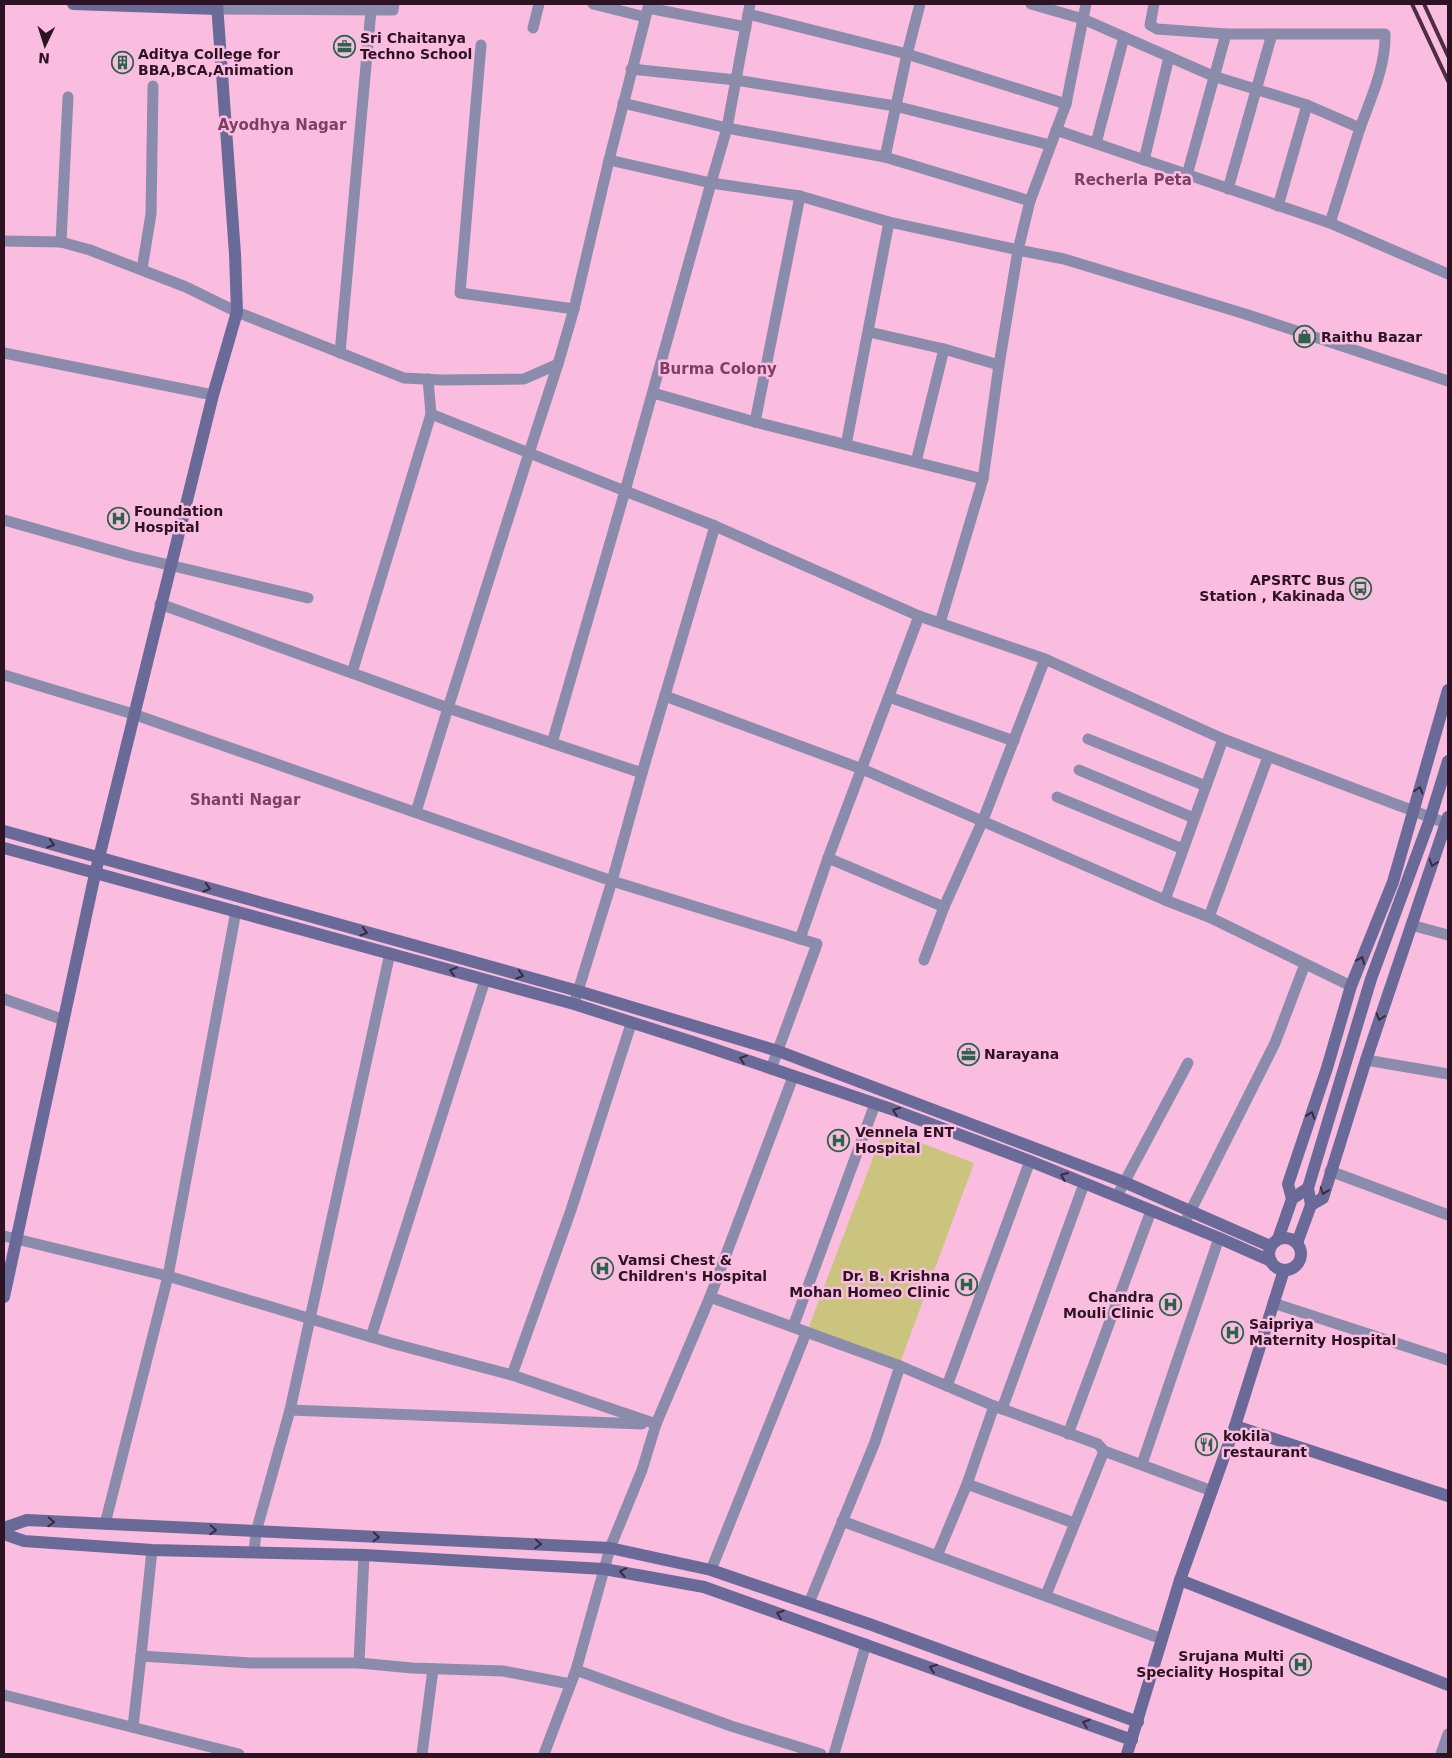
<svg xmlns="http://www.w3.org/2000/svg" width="1452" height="1758" font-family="'DejaVu Sans',sans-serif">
	<rect width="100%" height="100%" fill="#fabde0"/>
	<!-- green -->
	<polygon fill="#cac47e" points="884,1129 974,1163 900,1363 808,1329"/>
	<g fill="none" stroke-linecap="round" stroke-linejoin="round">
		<!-- street -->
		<g stroke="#8b8cac" stroke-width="11">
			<polyline points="593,4 645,17"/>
			<polyline points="750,4 727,128 711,183 800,196 889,222 846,445"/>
			<path d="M1031,4L1083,19L1213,76L1307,105L1360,128C1371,98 1386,66 1385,34H1226L1187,175"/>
			<polyline points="1086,4 1066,104 1030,201 1018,250 1064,259 1245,314 1448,381"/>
			<polyline points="1154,4 1150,25 1157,29 1226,34"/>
			<polyline points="648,8 746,27"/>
			<polyline points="217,9 393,10 394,4"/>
			<polyline points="748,14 907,54 920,4"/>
			<polyline points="533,28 539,4"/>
			<polyline points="481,45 460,293 574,309"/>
			<polyline points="631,69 736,80 895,106 1050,145"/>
			<polyline points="623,103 727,128 885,157 907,54 1066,104"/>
			<polyline points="1056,130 1330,223 1448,274"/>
			<polyline points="1096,143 1124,37"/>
			<polyline points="885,157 1030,201"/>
			<polyline points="609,160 649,4"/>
			<polyline points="1144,160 1169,57"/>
			<polyline points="1228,189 1272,34"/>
			<polyline points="1278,206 1307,105"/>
			<polyline points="889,222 1018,250 999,365"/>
			<polyline points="1330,223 1360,128"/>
			<polyline points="4,241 61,242 90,250 186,287 237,312 404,378 442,380 524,379 558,364 529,453 431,414 352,673 448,708 416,812"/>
			<polyline points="61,242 68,97"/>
			<polyline points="142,269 151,214 153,86"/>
			<polyline points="869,332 944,349 916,462"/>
			<polyline points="944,349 999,365 983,479"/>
			<polyline points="4,353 213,395"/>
			<polyline points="340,353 371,10"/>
			<polyline points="428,379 431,414"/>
			<polyline points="653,393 755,422 983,479 940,623"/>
			<polyline points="755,422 800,196"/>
			<polyline points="4,520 131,556 308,598"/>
			<polyline points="160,604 352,673"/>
			<polyline points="4,675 133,714 612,881 574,1004"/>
			<polyline points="665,696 862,769 1165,900"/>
			<polyline points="889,697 1014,741"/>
			<polyline points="1088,739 1206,786"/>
			<polyline points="552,743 448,708 529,453 625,491 711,183 609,160 574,309 558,364"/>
			<polyline points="1079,770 1194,818"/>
			<polyline points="642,773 552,743 625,491 715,526"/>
			<polyline points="1057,797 1183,849"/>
			<polyline points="828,858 944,907"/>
			<polyline points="1209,917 1268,757"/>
			<polyline points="1411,925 1448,935"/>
			<polyline points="800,939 828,858 919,616"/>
			<polyline points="924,960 944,907 983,820 1045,659"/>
			<polyline points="1351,986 1209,917 1165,900 1223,739 1448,824"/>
			<polyline points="4,999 64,1020"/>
			<polyline points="631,1024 571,1210 512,1375 656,1424"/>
			<polyline points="1366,1060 1448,1074"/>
			<polyline points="771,1069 817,944 612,881 642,773 715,526 919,616 1045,659 1223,739"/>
			<polyline points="1330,1171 1448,1215"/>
			<polyline points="1117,1196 1188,1063"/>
			<polyline points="1184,1224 1275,1043 1305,964"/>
			<polyline points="4,1236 168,1276 391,1343 512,1375"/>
			<polyline points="710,1297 900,1366 994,1406 1098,1444 1104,1451 1212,1491"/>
			<polyline points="1273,1303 1448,1360"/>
			<polyline points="793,1327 875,1104"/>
			<polyline points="371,1337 485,980"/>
			<polyline points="947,1386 1030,1161"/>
			<polyline points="994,1406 967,1484 937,1556 1162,1639"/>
			<polyline points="1002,1409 1084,1184"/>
			<polyline points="290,1410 642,1424"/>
			<polyline points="1068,1434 1151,1211"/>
			<polyline points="1142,1464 1219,1238"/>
			<polyline points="967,1484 1074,1523"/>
			<polyline points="842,1521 937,1556"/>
			<polyline points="105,1524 168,1276 236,911"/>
			<polyline points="152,1550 141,1656 251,1663 359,1663 412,1668 503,1671 570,1684"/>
			<polyline points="254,1552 256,1532 290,1410 390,953"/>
			<polyline points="711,1570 806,1333"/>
			<polyline points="1046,1595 1104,1451"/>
			<polyline points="809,1603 875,1442 900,1366"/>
			<polyline points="359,1663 364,1555"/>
			<polyline points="576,1670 731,1726 821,1754"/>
			<polyline points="4,1695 239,1754"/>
			<polyline points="133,1727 141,1656"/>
			<polyline points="422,1754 433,1669"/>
			<polyline points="544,1754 576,1670 610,1548 642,1470 656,1424 710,1297 793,1077"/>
			<polyline points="834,1754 866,1644"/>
			<polyline points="1441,1754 1448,1734"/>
		</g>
		<!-- secondary -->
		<g stroke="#6a6a98" stroke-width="12">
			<polyline points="73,4 217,9"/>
			<polyline points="4,831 578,991 778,1051 1124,1182 1270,1246"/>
			<polyline points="4,848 574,1004 696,1043 891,1109 1030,1161 1219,1238 1271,1261"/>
			<polyline points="1292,1199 1288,1184 1327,1068 1351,986 1393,882 1448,690"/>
			<polyline points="1311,1205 1323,1198 1366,1060 1448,817"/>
			<circle cx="1285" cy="1254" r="16"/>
			<polyline points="1278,1239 1292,1199 1308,1188"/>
			<polyline points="1297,1243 1311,1205 1308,1188 1371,979 1430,819 1448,761"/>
			<polyline points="4,1297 95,874 213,395 237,312 235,254 217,4"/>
			<polyline points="1235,1426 1448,1496"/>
			<polyline points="4,1528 27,1520 610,1548 711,1570 872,1625 1138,1722"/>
			<polyline points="4,1534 24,1541 152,1550 364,1555 604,1569 704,1587 1132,1740"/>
			<polyline points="1180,1580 1448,1685"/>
			<polyline points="1127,1754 1180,1580 1235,1426 1284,1270"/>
		</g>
		<!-- rail -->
		<g stroke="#4d2d41" stroke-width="4">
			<polyline points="1412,4 1448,81"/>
			<polyline points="1424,4 1448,56"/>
		</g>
	</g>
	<!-- one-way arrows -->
	<defs><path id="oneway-chevron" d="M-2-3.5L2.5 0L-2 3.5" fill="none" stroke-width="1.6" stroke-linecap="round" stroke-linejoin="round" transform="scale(1.25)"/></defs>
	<g stroke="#3c2840">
		<use href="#oneway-chevron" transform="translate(1419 790) rotate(-74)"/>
		<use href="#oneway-chevron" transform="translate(51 844) rotate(16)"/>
		<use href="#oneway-chevron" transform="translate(1433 863) rotate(109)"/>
		<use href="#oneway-chevron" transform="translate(207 888) rotate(16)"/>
		<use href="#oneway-chevron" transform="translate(364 932) rotate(16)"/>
		<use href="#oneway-chevron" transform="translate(1361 960) rotate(-68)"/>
		<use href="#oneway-chevron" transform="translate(453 971) rotate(-164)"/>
		<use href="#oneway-chevron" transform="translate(520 975) rotate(16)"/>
		<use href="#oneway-chevron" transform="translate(1380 1017) rotate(108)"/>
		<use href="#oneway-chevron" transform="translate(743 1059) rotate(-161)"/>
		<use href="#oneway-chevron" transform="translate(896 1111) rotate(-160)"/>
		<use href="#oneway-chevron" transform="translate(1311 1115) rotate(-71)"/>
		<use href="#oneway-chevron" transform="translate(1064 1176) rotate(-157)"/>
		<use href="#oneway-chevron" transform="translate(1324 1191) rotate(109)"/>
		<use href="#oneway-chevron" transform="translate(51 1522) rotate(3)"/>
		<use href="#oneway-chevron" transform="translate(213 1530) rotate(3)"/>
		<use href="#oneway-chevron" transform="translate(376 1537) rotate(3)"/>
		<use href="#oneway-chevron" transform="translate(538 1544) rotate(3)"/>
		<use href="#oneway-chevron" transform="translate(623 1572) rotate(-169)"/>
		<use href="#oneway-chevron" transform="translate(780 1614) rotate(-161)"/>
		<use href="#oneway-chevron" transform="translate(933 1668) rotate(-160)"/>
		<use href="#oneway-chevron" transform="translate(1086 1723) rotate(-160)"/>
	</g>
	<!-- icons -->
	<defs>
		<symbol id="office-ring" viewBox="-11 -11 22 22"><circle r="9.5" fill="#fabde0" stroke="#2b634b" stroke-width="1.5"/><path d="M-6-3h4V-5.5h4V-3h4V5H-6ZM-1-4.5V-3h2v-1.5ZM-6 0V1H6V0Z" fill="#2b634b"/></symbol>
		<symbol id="building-ring" viewBox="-11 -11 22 22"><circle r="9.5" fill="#fabde0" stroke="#2b634b" stroke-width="1.5"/><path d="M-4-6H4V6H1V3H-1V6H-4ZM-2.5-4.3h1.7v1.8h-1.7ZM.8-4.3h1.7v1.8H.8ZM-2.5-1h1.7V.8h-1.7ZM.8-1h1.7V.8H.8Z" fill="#2b634b"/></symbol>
		<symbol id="shop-ring" viewBox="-11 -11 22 22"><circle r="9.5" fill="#fabde0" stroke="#2b634b" stroke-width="1.5"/><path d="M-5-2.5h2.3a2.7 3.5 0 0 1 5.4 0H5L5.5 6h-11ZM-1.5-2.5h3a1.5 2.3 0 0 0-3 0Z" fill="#2b634b"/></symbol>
		<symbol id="hospital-ring" viewBox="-11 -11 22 22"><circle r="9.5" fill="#fabde0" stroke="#2b634b" stroke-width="1.5"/><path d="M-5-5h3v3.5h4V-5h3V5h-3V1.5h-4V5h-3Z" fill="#2b634b"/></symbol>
		<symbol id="bus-ring" viewBox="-11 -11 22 22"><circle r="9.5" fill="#fabde0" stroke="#2b634b" stroke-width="1.5"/><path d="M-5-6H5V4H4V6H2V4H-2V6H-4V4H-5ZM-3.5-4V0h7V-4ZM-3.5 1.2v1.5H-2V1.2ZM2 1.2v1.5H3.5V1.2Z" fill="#2b634b"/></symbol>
		<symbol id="restaurant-ring" viewBox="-11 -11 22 22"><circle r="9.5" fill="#fabde0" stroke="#2b634b" stroke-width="1.5"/><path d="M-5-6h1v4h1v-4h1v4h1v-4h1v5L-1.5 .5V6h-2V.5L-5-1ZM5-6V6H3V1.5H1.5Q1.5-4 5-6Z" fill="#2b634b"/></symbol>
	</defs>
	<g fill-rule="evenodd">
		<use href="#office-ring" x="332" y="34" width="25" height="25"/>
		<use href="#building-ring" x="110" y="50" width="25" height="25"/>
		<use href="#shop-ring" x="1292" y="324" width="25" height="25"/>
		<use href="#hospital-ring" x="106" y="506" width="25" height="25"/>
		<use href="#bus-ring" x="1348" y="576" width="25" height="25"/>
		<use href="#office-ring" x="956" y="1042" width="25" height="25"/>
		<use href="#hospital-ring" x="826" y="1128" width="25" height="25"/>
		<use href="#hospital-ring" x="590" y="1256" width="25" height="25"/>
		<use href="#hospital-ring" x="954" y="1272" width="25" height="25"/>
		<use href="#hospital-ring" x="1158" y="1292" width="25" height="25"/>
		<use href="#hospital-ring" x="1220" y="1320" width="25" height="25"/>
		<use href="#restaurant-ring" x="1194" y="1432" width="25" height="25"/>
		<use href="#hospital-ring" x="1288" y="1652" width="25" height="25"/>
	</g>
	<g text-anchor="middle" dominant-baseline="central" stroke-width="5" stroke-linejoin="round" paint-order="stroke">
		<!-- poi labels -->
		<g font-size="14" font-weight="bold" fill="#2d1223" stroke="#fabde0" text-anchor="start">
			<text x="360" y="38">Sri Chaitanya<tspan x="360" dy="16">Techno School</tspan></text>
			<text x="138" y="54">Aditya College for<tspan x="138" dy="16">BBA,BCA,Animation</tspan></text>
			<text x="1321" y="337">Raithu Bazar</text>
			<text x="134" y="511">Foundation<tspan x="134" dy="16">Hospital</tspan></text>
			<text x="1345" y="580" text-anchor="end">APSRTC Bus<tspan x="1345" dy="16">Station , Kakinada</tspan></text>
			<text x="984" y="1054">Narayana</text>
			<text x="855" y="1132">Vennela ENT<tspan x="855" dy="16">Hospital</tspan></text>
			<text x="618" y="1260">Vamsi Chest &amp;<tspan x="618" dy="16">Children's Hospital</tspan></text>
			<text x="950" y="1276" text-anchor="end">Dr. B. Krishna<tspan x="950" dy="16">Mohan Homeo Clinic</tspan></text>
			<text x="1154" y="1297" text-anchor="end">Chandra<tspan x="1154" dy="16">Mouli Clinic</tspan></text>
			<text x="1249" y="1324">Saipriya<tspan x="1249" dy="16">Maternity Hospital</tspan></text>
			<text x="1223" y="1436">kokila<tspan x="1223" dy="16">restaurant</tspan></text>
			<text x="1284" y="1656" text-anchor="end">Srujana Multi<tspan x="1284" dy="16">Speciality Hospital</tspan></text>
		</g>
		<!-- neighbourhood labels -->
		<g font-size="15" font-weight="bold" fill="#7f3e67" stroke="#fabde0">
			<text x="282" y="125">Ayodhya Nagar</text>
			<text x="1133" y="180">Recherla Peta</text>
			<text x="718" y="369">Burma Colony</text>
			<text x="245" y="800">Shanti Nagar</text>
		</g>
	</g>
	<!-- border -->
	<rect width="1452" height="1758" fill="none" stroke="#2d1223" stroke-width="10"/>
	<!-- north arrow -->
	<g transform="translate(45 45) rotate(184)" stroke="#fabde0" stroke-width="4" paint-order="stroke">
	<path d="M0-4L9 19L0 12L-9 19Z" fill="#2d1223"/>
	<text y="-8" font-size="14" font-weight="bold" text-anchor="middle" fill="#2d1223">N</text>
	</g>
</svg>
